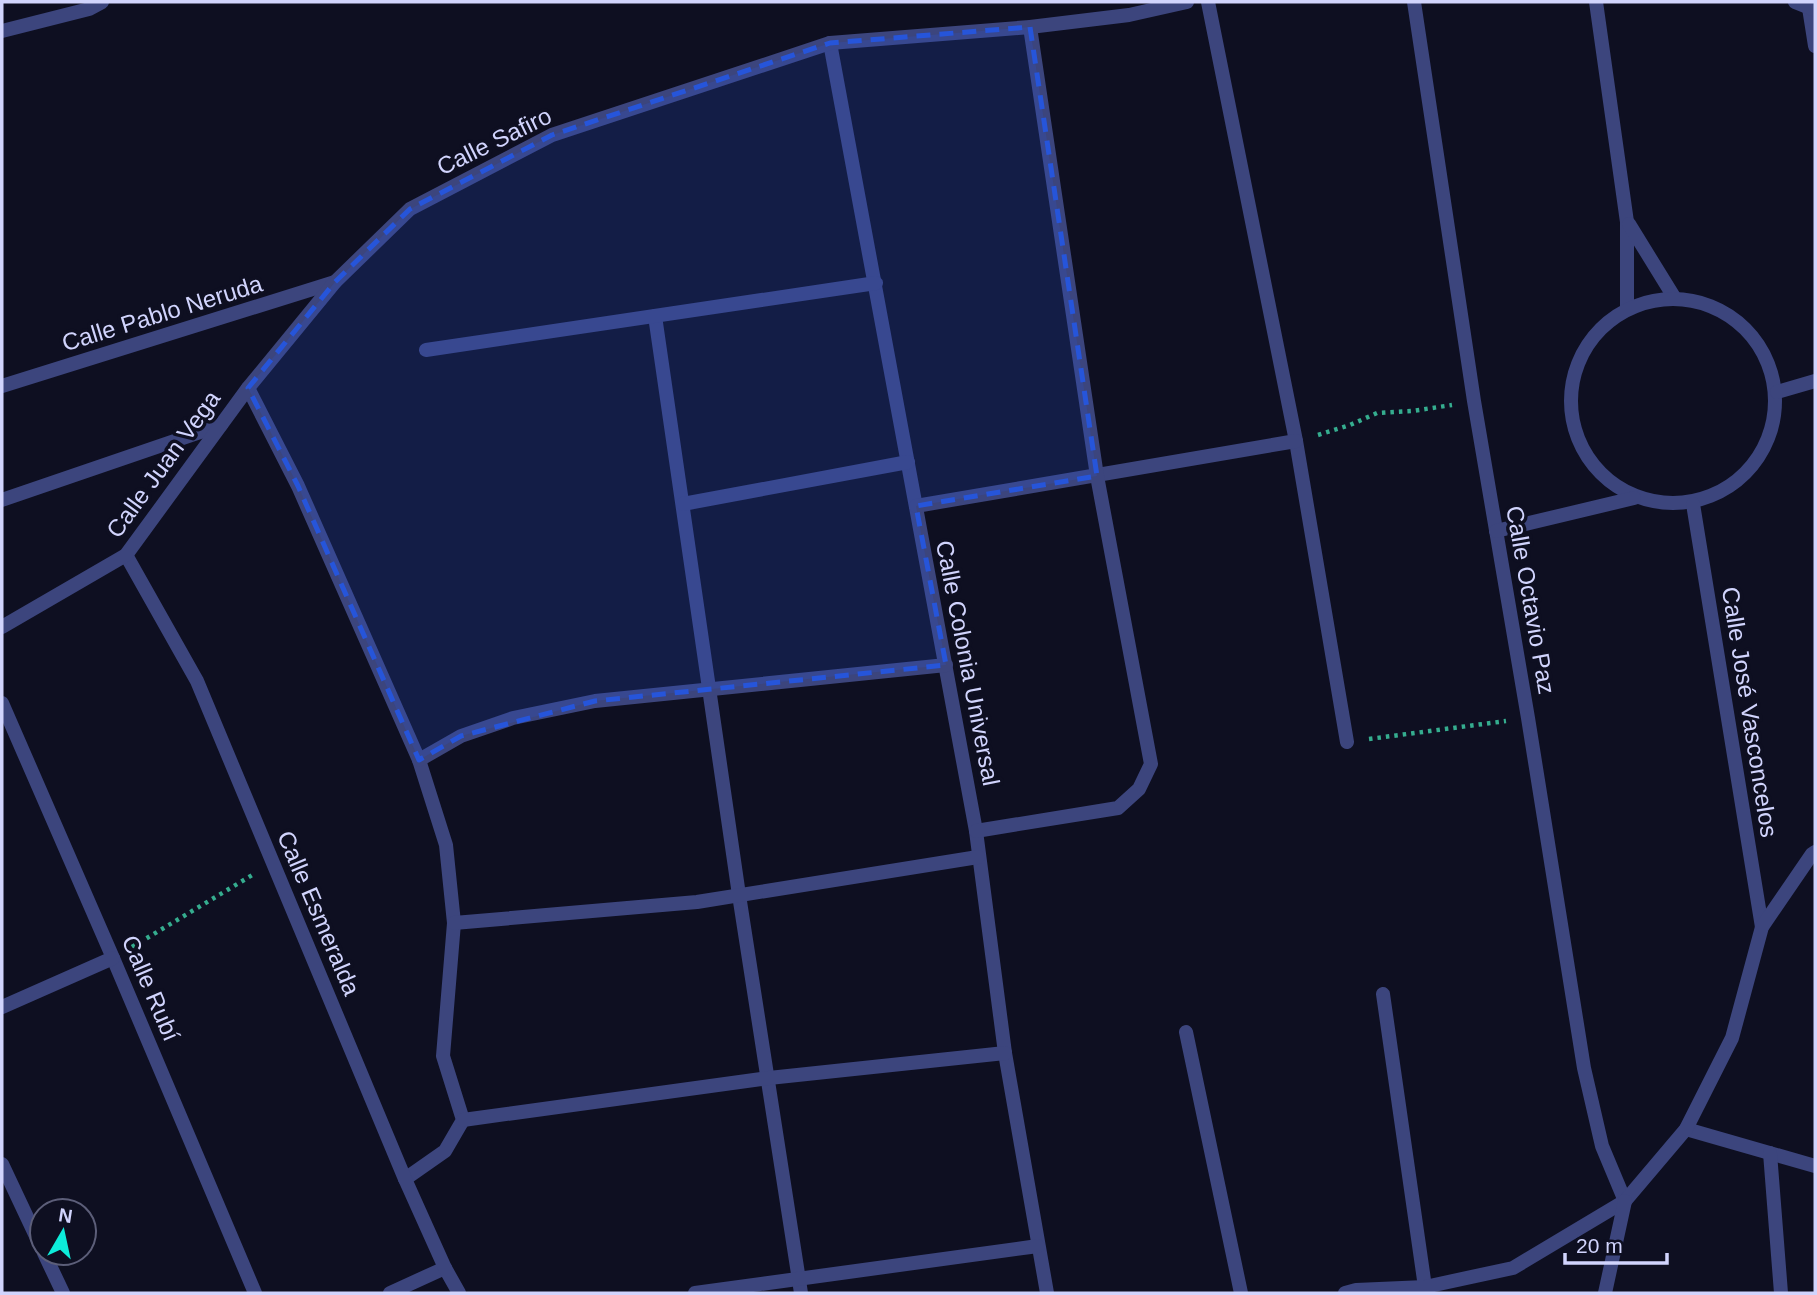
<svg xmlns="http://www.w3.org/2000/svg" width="1817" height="1295" font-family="Arial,sans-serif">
	<rect width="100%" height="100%" fill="#0e0f21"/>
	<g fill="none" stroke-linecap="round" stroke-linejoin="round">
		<!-- path -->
		<g stroke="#35ad8f" stroke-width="4.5" stroke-dasharray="3.5 5" stroke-linecap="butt">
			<polyline points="1318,435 1350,425 1377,413 1412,411 1452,405"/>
			<polyline points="1369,739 1506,721"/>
			<polyline points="132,947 254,874"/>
		</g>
		<!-- pedestrian -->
		<polyline stroke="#3c457d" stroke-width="14" points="390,1293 445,1268"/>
		<!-- minor -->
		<g stroke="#3c457d" stroke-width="14">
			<polyline points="1208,2 1296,441 1347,742"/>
			<polyline points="1414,2 1474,401 1528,718 1584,1068 1602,1146 1625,1201"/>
			<polyline points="1596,2 1627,222 1627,308"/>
			<polyline points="1809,8 1815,46"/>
			<polyline points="2,31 89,9 102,2"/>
			<polyline points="830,43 976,831 1005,1053 1047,1293"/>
			<polyline points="1629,224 1674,297"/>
			<circle cx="1673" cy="401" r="102"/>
			<polyline points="655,316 739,895 801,1293"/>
			<polyline points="426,350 876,283"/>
			<polyline points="2,386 335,282"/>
			<polyline points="248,388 298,486 419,760 446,845 454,923 443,1056 463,1120 445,1151 405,1179"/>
			<polyline points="1777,392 1815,381"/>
			<polyline points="2,500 221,425"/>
			<polyline points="683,504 908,462"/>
			<polyline points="1693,504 1762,927"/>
			<polyline points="916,506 1296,441"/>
			<polyline points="1496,531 1634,498"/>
			<polyline points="126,555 197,681 405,1179 445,1268 459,1293"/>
			<polyline points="2,703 113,958 255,1293"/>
			<polyline points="419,760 461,736 513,718 595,701 946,665"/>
			<polyline points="976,831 1118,808 1139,789 1151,764 1097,476 1030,27"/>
			<polyline points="454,923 697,902 978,857"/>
			<polyline points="1383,994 1425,1287"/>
			<polyline points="2,1007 113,958"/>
			<polyline points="1186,1032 1241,1293"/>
			<polyline points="463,1120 769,1078 1005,1053"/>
			<polyline points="1686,1129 1815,1166"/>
			<polyline points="1770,1153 1781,1293"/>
			<polyline points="2,1164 42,1249"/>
			<polyline points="44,1253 63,1293"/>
			<polyline points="695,1293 1038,1246"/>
			<polyline points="1345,1293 1356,1290 1425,1287 1513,1268 1625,1201 1686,1129 1732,1038 1762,927 1812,854 1815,852"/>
			<polyline points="1605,1293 1625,1201"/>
		</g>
		<!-- tertiary -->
		<g stroke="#3c457d" stroke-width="14">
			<polyline points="1795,2 1815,10"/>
			<polyline points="2,627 126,555 248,388 335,282 410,209 552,135 830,43 1030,27 1129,15 1187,2"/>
		</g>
	</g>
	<!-- marked area -->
	<path fill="#2655da" fill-opacity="0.2" stroke="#2655da" stroke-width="5" stroke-dasharray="14 9" stroke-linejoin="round" d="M1030,27L1097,476L916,506L946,665L595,701L461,736L419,760L298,486L248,388L335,282L410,209L552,135L830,43Z"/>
	<g text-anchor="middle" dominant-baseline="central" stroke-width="7" stroke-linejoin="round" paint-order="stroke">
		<!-- street labels -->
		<g font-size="24" fill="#d1d4fd" stroke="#0e0f21">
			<text transform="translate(494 141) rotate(-26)">Calle Safiro</text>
			<text transform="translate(162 313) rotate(-17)">Calle Pablo Neruda</text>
			<text transform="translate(163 464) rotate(-54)">Calle Juan Vega</text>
			<text transform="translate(1531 600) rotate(80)">Calle Octavio Paz</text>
			<text transform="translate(968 663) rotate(79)">Calle Colonia Universal</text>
			<text transform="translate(1750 712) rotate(81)">Calle José Vasconcelos</text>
			<text transform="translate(319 913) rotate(67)">Calle Esmeralda</text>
			<text transform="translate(151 988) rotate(67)">Calle Rubí</text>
		</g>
	</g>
	<!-- border -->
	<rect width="1817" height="1295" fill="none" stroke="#d1d4fd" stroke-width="7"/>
	<!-- north arrow -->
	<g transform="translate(63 1232) rotate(9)"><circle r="33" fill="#0e0f21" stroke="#5c5e79" stroke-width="2"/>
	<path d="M0-5L12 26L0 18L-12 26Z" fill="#0decda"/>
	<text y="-10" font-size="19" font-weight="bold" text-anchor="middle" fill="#d1d4fd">N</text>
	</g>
	<!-- scale -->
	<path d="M1565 1253v10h102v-10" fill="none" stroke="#d1d4fd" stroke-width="3.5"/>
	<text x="1576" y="1253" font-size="21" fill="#d1d4fd" stroke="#0e0f21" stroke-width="5" paint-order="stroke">20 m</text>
</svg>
